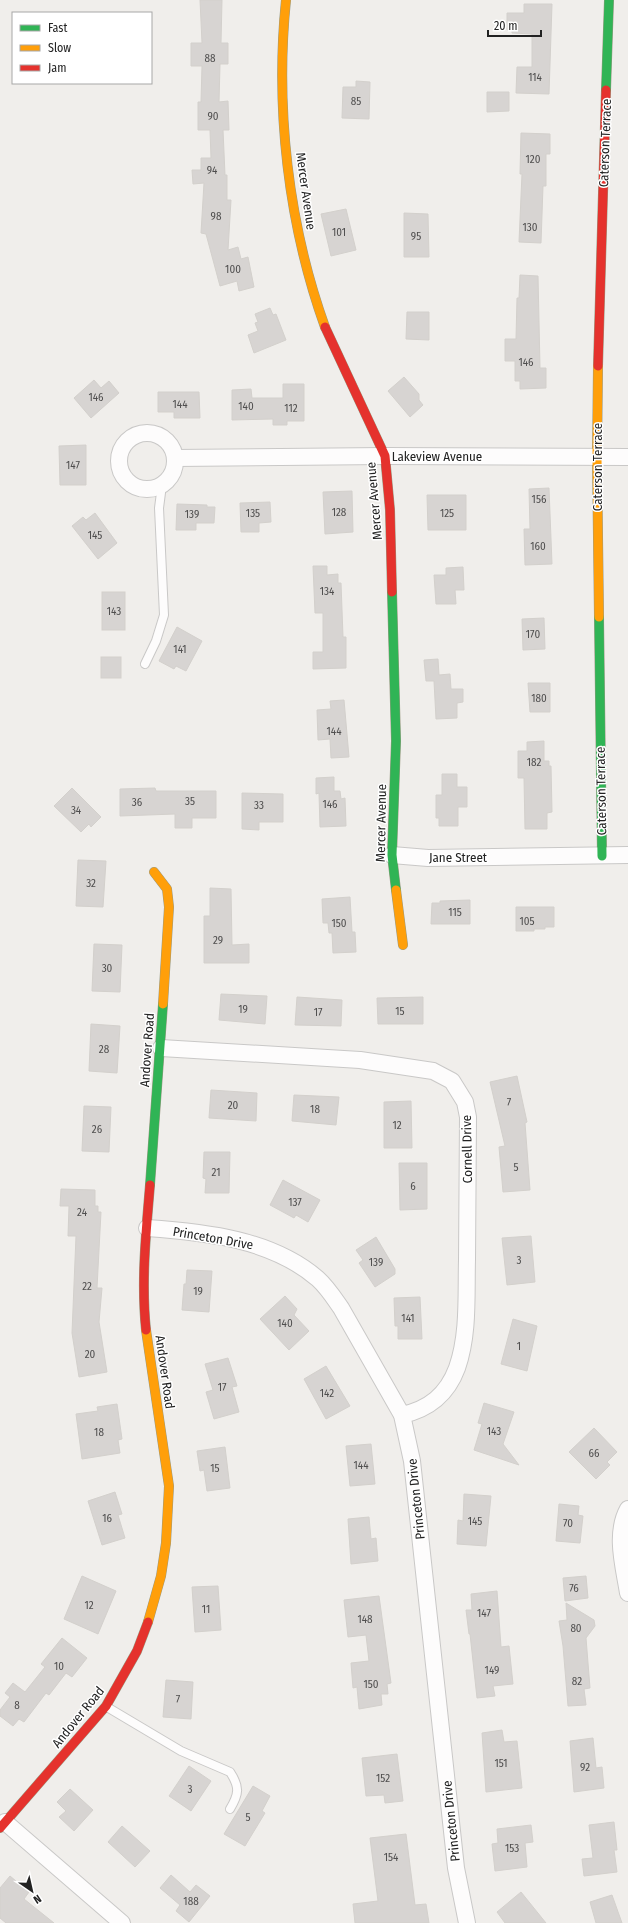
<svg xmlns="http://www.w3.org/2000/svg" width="628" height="1923" font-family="'Fira Sans Condensed',sans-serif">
	<rect width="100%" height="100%" fill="#f0eeeb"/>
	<!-- building -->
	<g fill="#d7d4d2" stroke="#d3d0cc">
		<polygon points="200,0 222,0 221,43 228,43 228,64 220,64 219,102 228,101 229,130 223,130 225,175 227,175 227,200 231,200 228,250 238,247 241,259 248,257 254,287 239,291 237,281 220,286 206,234 201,233 204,183 193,184 192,170 201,170 201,158 211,158 210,130 198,130 198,102 201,102 202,66 191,66 191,43 202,43"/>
		<polygon points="524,4 552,4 549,94 516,93 517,67 532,67 532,34 512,33 512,30 507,30 507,13 524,13"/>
		<polygon points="356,81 370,82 369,119 342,118 343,87 356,87"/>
		<polygon points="487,92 509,92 509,111 487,112"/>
		<polygon points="521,133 550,134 550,154 546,154 546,186 543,186 541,243 519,242 522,174 520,174"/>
		<polygon points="346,209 356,250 331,256 321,214"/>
		<polygon points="404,213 428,214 429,257 404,257"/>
		<polygon points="520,275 538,276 540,368 546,368 546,388 520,389 520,381 515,381 515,361 505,361 505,339 516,339 517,298 519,298"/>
		<polygon points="270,308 273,315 276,314 286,340 254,353 248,335 258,331 255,323 258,322 255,314"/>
		<polygon points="407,312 429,312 429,340 406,339"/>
		<polygon points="404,377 419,394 419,400 423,405 410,417 388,391"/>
		<polygon points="94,380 101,388 109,381 119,393 91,418 74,398"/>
		<polygon points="283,384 304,384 304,421 287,421 287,425 273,425 273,419 232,420 232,390 251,389 252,398 283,398"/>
		<polygon points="158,392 199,392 200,418 174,418 174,412 158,412"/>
		<polygon points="86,445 86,485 60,485 59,446"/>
		<polygon points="549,488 552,564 525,565 524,529 530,529 529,489"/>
		<polygon points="352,491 353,532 325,534 323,492"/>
		<polygon points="427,495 466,495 466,530 428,530"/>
		<polygon points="270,502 271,522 259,523 259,532 241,532 240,503"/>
		<polygon points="177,504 207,505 207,507 215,507 214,523 196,523 196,530 176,530"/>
		<polygon points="95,513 117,543 98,559 72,526 83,517 86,520"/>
		<polygon points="313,566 327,566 327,575 338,574 338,583 341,583 343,637 346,637 346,668 313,669 313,652 323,652 323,613 315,613"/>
		<polygon points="463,567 464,590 455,590 456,604 436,604 434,575 446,575 446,568"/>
		<rect x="102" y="592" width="23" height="38"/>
		<polygon points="544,618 545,649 523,650 522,619"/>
		<polygon points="177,627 202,641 186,671 176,666 174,669 159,661"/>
		<rect x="101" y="657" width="20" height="21"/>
		<polygon points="438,659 439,675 450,674 451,689 463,689 463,702 457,703 457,718 436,719 434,681 426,681 424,660"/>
		<polygon points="528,683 550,683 550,712 530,712"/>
		<polygon points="344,700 349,757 331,758 330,739 318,740 317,710 331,709 330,701"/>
		<polygon points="544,741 544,761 549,761 549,766 551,766 552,812 547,813 547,829 525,829 524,778 518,778 518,751 527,751 527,742"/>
		<polygon points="442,774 457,774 457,787 467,787 467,807 458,807 458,826 439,826 439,818 436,818 436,795 442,795"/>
		<polygon points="334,777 334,791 340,791 341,799 345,798 346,826 320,827 319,793 316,794 316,778"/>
		<polygon points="72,788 101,817 91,827 89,824 81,832 54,806"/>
		<polygon points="155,788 156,791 216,791 216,818 192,818 192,828 175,828 175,814 120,816 120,789"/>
		<polygon points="242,793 283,794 283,822 259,822 259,830 242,829"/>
		<polygon points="78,860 106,861 103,907 76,906"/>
		<polygon points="210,888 231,889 232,945 249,944 249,963 204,963 204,916 210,916"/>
		<polygon points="350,897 352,932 355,932 356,952 333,953 332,933 329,933 328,923 323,923 322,899"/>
		<polygon points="470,900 470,924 431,924 432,903 440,903 440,901"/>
		<polygon points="516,907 554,907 554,927 545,927 545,929 534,929 534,931 516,931"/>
		<polygon points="94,944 122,945 120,992 92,991"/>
		<polygon points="221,994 267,996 265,1024 219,1020"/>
		<polygon points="297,997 342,1000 341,1026 295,1025"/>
		<polygon points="423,997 423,1024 378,1024 377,998"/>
		<polygon points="91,1024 120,1026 117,1073 89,1071"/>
		<polygon points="517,1076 527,1122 525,1123 530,1190 503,1192 499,1147 505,1146 490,1082"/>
		<polygon points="211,1090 257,1093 256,1121 209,1118"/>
		<polygon points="294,1095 339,1097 336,1125 292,1121"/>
		<polygon points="411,1101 412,1148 384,1148 384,1102"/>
		<polygon points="84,1106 111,1107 109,1152 82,1151"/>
		<polygon points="204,1152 230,1152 229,1193 205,1193 206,1179 203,1178"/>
		<polygon points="399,1163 427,1163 427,1209 400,1210"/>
		<polygon points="283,1180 320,1200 308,1222 296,1215 294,1218 270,1205"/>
		<polygon points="61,1189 95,1190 95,1206 98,1206 98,1212 101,1212 97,1288 102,1288 99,1322 107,1372 79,1377 72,1333 76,1236 68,1236 69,1206 60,1206"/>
		<polygon points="531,1236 535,1282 507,1285 502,1238"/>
		<polygon points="376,1237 395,1269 395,1274 375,1287 359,1263 363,1260 356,1250"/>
		<polygon points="187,1270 212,1271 209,1312 182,1310 184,1284 186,1284"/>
		<polygon points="285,1296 297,1309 294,1315 309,1331 289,1350 260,1319"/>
		<polygon points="420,1297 422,1339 398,1339 398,1326 395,1326 394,1298"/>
		<polygon points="513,1319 537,1326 527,1371 501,1364"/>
		<polygon points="228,1358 237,1386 232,1387 239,1412 214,1419 206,1392 213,1390 205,1364"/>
		<polygon points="326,1366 350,1406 326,1419 304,1379"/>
		<polygon points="484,1403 514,1412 503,1444 519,1465 474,1450 482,1424 478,1423"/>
		<polygon points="117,1404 122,1439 118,1440 120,1453 82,1459 76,1414 98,1411 97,1407"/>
		<polygon points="594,1428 617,1452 607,1462 610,1465 596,1479 569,1452"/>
		<polygon points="371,1444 375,1484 350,1486 346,1446"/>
		<polygon points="225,1447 230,1488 207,1491 204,1470 200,1471 197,1451"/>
		<polygon points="115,1492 122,1514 118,1515 125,1538 102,1545 88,1501"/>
		<polygon points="464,1494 491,1496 486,1546 457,1544 458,1520 463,1521"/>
		<polygon points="559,1504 579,1506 578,1515 583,1516 580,1543 556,1541"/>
		<polygon points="369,1517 371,1539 376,1538 378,1561 351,1564 348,1519"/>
		<polygon points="82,1576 116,1591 98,1634 64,1619"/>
		<polygon points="586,1576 588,1598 565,1601 563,1578"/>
		<polygon points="218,1586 221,1630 195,1632 192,1587"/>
		<polygon points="497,1591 501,1647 509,1646 513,1684 493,1686 495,1696 477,1698 470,1634 469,1634 466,1610 472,1610 471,1594"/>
		<polygon points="379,1596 391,1683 387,1684 388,1694 381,1694 382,1705 359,1709 357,1687 353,1688 351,1663 369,1661 366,1635 348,1637 344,1600"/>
		<polygon points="566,1603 594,1620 595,1626 586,1638 590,1688 584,1689 586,1705 568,1706 563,1646 559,1621 567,1620"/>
		<polygon points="62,1638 87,1658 72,1677 66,1673 49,1695 46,1693 24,1722 19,1719 13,1726 0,1716 0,1710 10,1697 5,1693 13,1683 25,1692 45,1667 41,1664"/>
		<polygon points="166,1680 193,1682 191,1719 163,1717"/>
		<polygon points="502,1730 504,1742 517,1741 522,1788 486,1792 482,1733"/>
		<polygon points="593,1738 596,1768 602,1767 604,1788 574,1792 570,1741"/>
		<polygon points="397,1754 403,1801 385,1803 384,1795 366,1796 362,1758"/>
		<polygon points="189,1766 211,1781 191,1811 169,1796"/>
		<polygon points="253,1786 270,1796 262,1811 265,1813 245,1846 224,1834"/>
		<polygon points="70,1789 93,1810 74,1831 59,1817 66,1811 57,1802"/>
		<polygon points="614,1822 617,1850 614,1850 617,1872 584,1876 582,1859 593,1858 589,1825"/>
		<polygon points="531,1825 533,1842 525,1843 527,1867 495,1871 492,1844 498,1843 497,1829"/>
		<polygon points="122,1826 150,1851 135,1867 108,1842"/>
		<polygon points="406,1834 415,1905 426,1904 429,1923 355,1923 353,1904 378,1901 370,1838"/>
		<polygon points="171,1875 190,1892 196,1885 210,1896 189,1922 176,1911 180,1905 160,1888"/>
		<polygon points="10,1876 29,1892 24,1899 54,1923 6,1923 0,1918 0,1888"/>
		<polygon points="521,1892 546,1923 505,1923 497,1912"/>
		<polygon points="612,1895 622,1923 596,1923 590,1902"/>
	</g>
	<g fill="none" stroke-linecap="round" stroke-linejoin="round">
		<defs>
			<g id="lane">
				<polyline points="145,664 156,641 164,615 159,508 162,485"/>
				<path d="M107,1707L181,1751L230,1772C240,1787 239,1794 230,1809"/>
			</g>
			<g id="street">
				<circle cx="147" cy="461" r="28"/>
				<polyline points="175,458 385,456 628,457"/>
				<polyline points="392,855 428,858 628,855"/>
				<path d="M161,1048L360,1060L433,1071L452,1081L465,1102L468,1117C468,1165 467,1212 467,1260C466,1295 469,1334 457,1368C447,1395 429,1409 402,1415"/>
				<path d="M147,1228C205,1232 272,1239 318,1279C327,1287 334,1298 341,1308L402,1415L412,1461L456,1868L467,1923"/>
				<path d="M628,1509C614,1534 624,1567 628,1593"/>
				<polyline points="5,1822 122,1923"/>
			</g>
			<g id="fast">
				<polyline points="606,90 609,0"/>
				<polyline points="392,592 396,741 392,855 396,890"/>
				<polyline points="599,617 602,856"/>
				<polyline points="150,1185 163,1004"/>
			</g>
			<g id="slow">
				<path d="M286,0C275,108 288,224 325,327"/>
				<polyline points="598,366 597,457 599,617"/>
				<polyline points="154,872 167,889 169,907 163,1004"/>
				<polyline points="396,890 403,945"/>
				<polyline points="146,1330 169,1486 166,1543 161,1576 148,1622"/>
			</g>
			<g id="jam">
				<polyline points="325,327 385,456 390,510 392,592"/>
				<polyline points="598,366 606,90"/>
				<path d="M146,1330C141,1281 146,1233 150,1185"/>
				<polyline points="0,1828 106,1706 137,1651 148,1622"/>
			</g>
		</defs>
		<!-- lane casing -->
		<use href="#lane" stroke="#c9c8c7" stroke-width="10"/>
		<!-- street casing -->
		<use href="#street" stroke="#c9c8c7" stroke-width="18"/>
		<!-- fast casing -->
		<use href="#fast" stroke="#999a82" stroke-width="10"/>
		<!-- slow casing -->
		<use href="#slow" stroke="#999a82" stroke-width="10"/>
		<!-- jam casing -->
		<use href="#jam" stroke="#999a82" stroke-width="10"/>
		<!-- lane -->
		<use href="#lane" stroke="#fdfcfc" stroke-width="8"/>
		<!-- street -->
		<use href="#street" stroke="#fdfcfc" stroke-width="16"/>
		<!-- fast -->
		<use href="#fast" stroke="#30b455" stroke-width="9"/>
		<!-- slow -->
		<use href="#slow" stroke="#ff9f0a" stroke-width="9"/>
		<!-- jam -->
		<use href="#jam" stroke="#e5322d" stroke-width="9"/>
	</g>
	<g text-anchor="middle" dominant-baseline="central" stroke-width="3" stroke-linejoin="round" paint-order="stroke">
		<!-- number labels -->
		<g font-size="11" fill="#4f4e4e">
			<text x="210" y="58">88</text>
			<text x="535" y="77">114</text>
			<text x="356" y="101">85</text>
			<text x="213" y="116">90</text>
			<text x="533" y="159">120</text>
			<text x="212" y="170">94</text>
			<text x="216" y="216">98</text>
			<text x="530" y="227">130</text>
			<text x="339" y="232">101</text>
			<text x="416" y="236">95</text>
			<text x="233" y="269">100</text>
			<text x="526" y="362">146</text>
			<text x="96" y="397">146</text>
			<text x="180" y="404">144</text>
			<text x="246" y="406">140</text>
			<text x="291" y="408">112</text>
			<text x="73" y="465">147</text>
			<text x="539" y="499">156</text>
			<text x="339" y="512">128</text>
			<text x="253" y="513">135</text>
			<text x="447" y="513">125</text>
			<text x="192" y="514">139</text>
			<text x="95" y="535">145</text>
			<text x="538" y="546">160</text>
			<text x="327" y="591">134</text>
			<text x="114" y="611">143</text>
			<text x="533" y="634">170</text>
			<text x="180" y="649">141</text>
			<text x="539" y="698">180</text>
			<text x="334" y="731">144</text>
			<text x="534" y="762">182</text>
			<text x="190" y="801">35</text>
			<text x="137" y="802">36</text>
			<text x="330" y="804">146</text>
			<text x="259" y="805">33</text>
			<text x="76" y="810">34</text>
			<text x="91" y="883">32</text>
			<text x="455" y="912">115</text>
			<text x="527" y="921">105</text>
			<text x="339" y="923">150</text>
			<text x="218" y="940">29</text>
			<text x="107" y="968">30</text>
			<text x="243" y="1009">19</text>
			<text x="400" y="1011">15</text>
			<text x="318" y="1012">17</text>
			<text x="104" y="1049">28</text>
			<text x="509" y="1102">7</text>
			<text x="233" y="1105">20</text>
			<text x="315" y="1109">18</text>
			<text x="397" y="1125">12</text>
			<text x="97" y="1129">26</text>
			<text x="516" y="1167">5</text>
			<text x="216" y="1172">21</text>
			<text x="413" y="1186">6</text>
			<text x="295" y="1202">137</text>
			<text x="82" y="1212">24</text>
			<text x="519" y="1260">3</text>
			<text x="376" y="1262">139</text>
			<text x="87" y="1286">22</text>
			<text x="198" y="1291">19</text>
			<text x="408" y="1318">141</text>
			<text x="285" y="1323">140</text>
			<text x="519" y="1346">1</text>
			<text x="90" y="1354">20</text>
			<text x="222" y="1387">17</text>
			<text x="327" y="1393">142</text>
			<text x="494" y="1431">143</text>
			<text x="99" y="1432">18</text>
			<text x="594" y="1453">66</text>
			<text x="361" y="1465">144</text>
			<text x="215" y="1468">15</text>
			<text x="107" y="1518">16</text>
			<text x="475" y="1521">145</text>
			<text x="568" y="1523">70</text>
			<text x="574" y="1588">76</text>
			<text x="89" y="1605">12</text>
			<text x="206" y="1609">11</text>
			<text x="484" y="1613">147</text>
			<text x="365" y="1619">148</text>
			<text x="576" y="1628">80</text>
			<text x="59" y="1666">10</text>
			<text x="492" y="1670">149</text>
			<text x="577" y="1681">82</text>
			<text x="371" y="1684">150</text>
			<text x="178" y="1699">7</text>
			<text x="17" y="1705">8</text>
			<text x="501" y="1763">151</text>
			<text x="585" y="1767">92</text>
			<text x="383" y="1778">152</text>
			<text x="190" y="1789">3</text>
			<text x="248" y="1817">5</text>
			<text x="512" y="1848">153</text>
			<text x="391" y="1857">154</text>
			<text x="191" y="1901">188</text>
		</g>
		<!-- street labels -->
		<g font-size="13" fill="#222" stroke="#fff">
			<text transform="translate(605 143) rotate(-88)">Caterson Terrace</text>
			<text transform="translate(306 191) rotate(82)">Mercer Avenue</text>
			<text x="437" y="456">Lakeview Avenue</text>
			<text transform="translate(597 467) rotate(-90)">Caterson Terrace</text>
			<text transform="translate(374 501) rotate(-95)">Mercer Avenue</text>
			<text transform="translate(601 791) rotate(-91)">Caterson Terrace</text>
			<text transform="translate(381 823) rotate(-89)">Mercer Avenue</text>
			<text x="458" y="857">Jane Street</text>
			<text transform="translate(147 1050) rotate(-86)">Andover Road</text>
			<text transform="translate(467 1149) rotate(-91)">Cornell Drive</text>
			<text transform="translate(213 1238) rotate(10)">Princeton Drive</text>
			<text transform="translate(165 1372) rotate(82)">Andover Road</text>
			<text transform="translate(416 1499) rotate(-96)">Princeton Drive</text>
			<text transform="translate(78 1717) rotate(-51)">Andover Road</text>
			<text transform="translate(451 1821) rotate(-96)">Princeton Drive</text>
		</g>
	</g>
	<!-- legend -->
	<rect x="12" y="12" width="140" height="72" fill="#ffffff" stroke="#a7a7a7"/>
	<rect x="20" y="25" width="20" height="6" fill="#30b455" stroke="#a7a7a7"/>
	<text x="48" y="32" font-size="12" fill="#222222">Fast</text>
	<rect x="20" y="45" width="20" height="6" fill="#ff9f0a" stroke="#a7a7a7"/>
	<text x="48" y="52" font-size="12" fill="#222222">Slow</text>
	<rect x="20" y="65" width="20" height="6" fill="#e5322d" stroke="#a7a7a7"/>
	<text x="48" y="72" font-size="12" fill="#222222">Jam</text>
	<!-- north arrow -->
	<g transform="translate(32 1891) rotate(146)" stroke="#ffffff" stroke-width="3" paint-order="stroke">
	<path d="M0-3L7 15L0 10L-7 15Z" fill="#222222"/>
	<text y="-6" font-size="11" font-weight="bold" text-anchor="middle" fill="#222222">N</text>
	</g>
	<!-- scale -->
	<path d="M488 30v6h53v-6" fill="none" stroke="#222222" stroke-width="2"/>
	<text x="494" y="30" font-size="12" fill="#222222" stroke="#ffffff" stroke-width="3" paint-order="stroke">20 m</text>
</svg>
